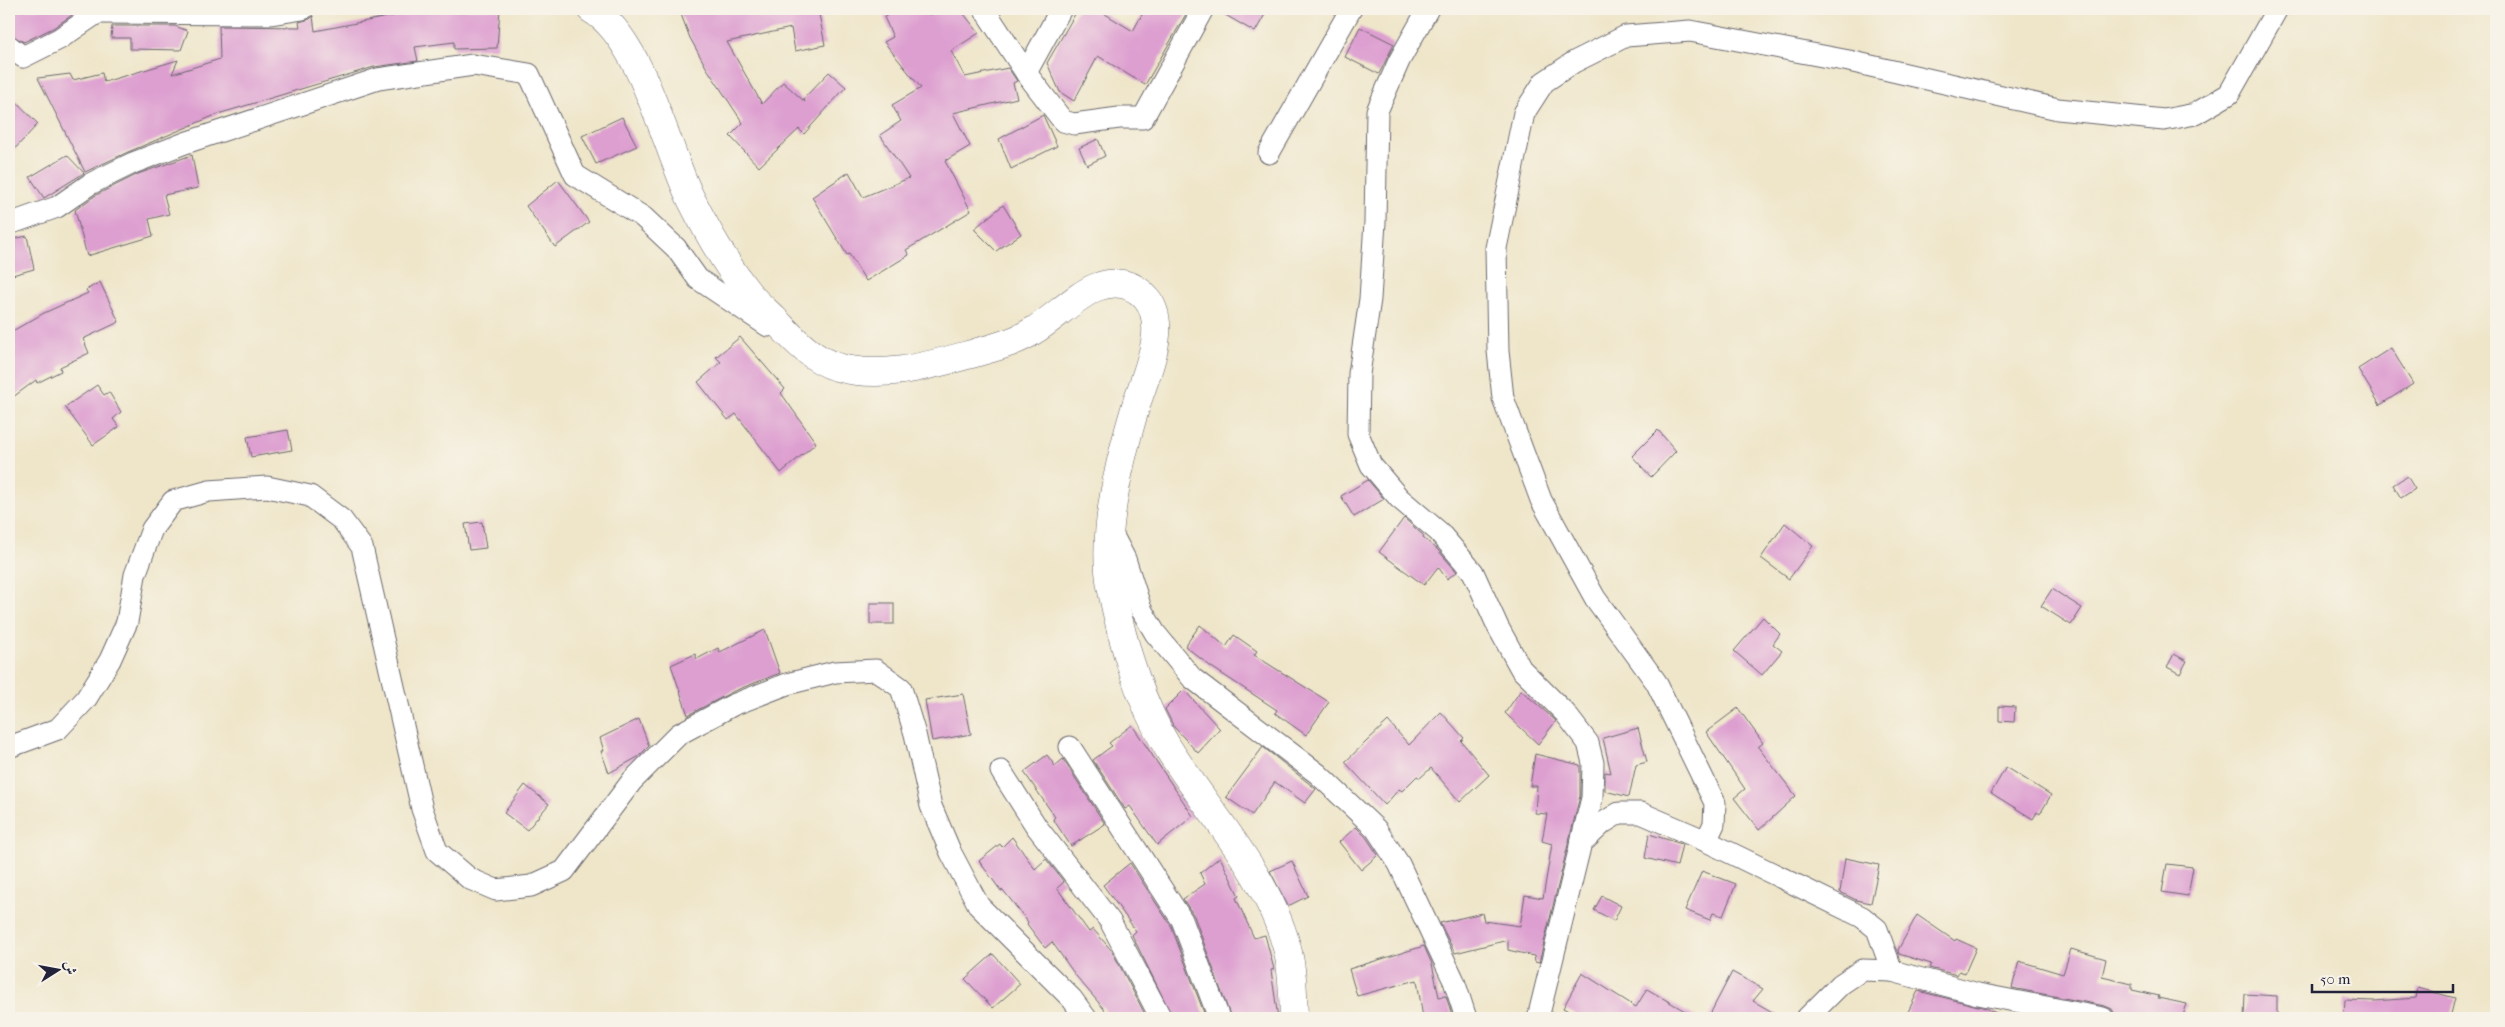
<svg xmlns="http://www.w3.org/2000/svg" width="2505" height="1027" font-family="'IM FELL French Canon',Amiri,serif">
	<rect width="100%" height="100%" fill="#f7f3e8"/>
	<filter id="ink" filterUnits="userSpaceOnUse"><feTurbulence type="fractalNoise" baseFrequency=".02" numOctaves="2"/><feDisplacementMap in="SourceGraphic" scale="10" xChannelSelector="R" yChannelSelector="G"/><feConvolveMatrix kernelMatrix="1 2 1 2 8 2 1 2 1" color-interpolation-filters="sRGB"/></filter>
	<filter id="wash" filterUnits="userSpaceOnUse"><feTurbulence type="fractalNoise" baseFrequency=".0096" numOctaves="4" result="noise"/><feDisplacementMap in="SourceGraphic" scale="20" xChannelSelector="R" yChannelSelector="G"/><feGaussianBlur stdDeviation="1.12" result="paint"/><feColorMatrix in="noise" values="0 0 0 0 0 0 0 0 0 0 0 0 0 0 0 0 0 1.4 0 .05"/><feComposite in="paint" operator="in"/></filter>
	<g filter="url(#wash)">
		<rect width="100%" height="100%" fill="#efe6ca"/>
		<g id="blocks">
			<!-- building -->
			<g fill="#dd9ed0">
				<polygon points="9,9 78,9 78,11 53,28 24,42 9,34"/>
				<polygon points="412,9 500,9 497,48 454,49 454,42 415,47 418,61 374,67 218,114 128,152 85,172 38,78 70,74 73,80 102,73 104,82 178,60 172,74 220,59 219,26 300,27 299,22 310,19 313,16 315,31 413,12"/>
				<polygon points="679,9 818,9 825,45 795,51 791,28 727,42 762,104 783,82 805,102 804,98 829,72 846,87 804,134 799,129 759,167 730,136 743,123 706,67 690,38"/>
				<polygon points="899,9 927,9 930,15 940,9 960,9 979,33 951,51 965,77 1008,68 1017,81 1013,83 1017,98 953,113 970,146 945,161 971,211 906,250 909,255 866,281 849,254 847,255 812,197 849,172 863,197 909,178 880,135 901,121 892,105 921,88 884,42 893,37 884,17"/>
				<polygon points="1078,9 1097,9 1133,31 1145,9 1189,9 1145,85 1098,56 1074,101 1060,92 1047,63"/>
				<polygon points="1215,9 1268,9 1255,32"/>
				<polygon points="112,26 175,26 188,31 181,50 130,49 130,38 111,38"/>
				<polygon points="1360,27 1394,44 1379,74 1345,57"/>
				<polygon points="9,94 38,124 9,155"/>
				<polygon points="1043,115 1057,146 1011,169 999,139"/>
				<polygon points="622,117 637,146 596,164 582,136"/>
				<polygon points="1098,139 1105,156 1087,165 1079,148"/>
				<polygon points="67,155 84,173 44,198 30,177"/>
				<polygon points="192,155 198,188 164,195 169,214 149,219 153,236 87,256 75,210 96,195 138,174"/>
				<polygon points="558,180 589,222 555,247 526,206"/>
				<polygon points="1003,205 1021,234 996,251 974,229"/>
				<polygon points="27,236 34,269 9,276 9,240"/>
				<polygon points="100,282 119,322 83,339 89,353 60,367 61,371 37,383 36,380 9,400 9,333 44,313 88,293 86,290"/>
				<polygon points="740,337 785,389 781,393 816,443 781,473 736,414 728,420 698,382 721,362 716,357"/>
				<polygon points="2391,348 2413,384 2380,405 2358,369"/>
				<polygon points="97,385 104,395 109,392 121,412 113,419 119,427 93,445 65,407"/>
				<polygon points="288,430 292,450 251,457 247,437"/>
				<polygon points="1658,430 1676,451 1651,477 1632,456"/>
				<polygon points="2407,476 2415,489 2401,498 2393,485"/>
				<polygon points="1368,480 1384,499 1354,517 1341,496"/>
				<polygon points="1404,518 1424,536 1423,538 1437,549 1457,572 1447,579 1438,567 1424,585 1379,552"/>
				<polygon points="482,522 486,548 469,550 465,524"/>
				<polygon points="1785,523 1813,546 1789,579 1761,558"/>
				<polygon points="2052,589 2082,608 2071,625 2041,606"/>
				<rect x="870" y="603" width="24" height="21"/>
				<polygon points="1763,617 1780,634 1773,644 1782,651 1762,675 1734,651"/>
				<polygon points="1200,625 1226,647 1234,635 1257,651 1254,655 1329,702 1306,735 1275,713 1277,710 1210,666 1185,646"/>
				<polygon points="765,630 780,673 734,691 688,715 671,665 695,654 697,659 718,648 720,652"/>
				<polygon points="2174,654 2187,661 2180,674 2167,667"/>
				<polygon points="1184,690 1220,729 1198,753 1174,727 1165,709"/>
				<polygon points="1521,690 1556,721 1538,744 1505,713"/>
				<polygon points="963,694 971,734 932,741 925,700"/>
				<polygon points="1999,706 2015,707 2014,722 1999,721"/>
				<polygon points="1738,708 1763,743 1758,747 1796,796 1759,830 1734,798 1745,789 1706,732"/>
				<polygon points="1441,712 1464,738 1461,741 1489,775 1460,802 1431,768 1420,778 1417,776 1402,791 1399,789 1385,805 1345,762 1388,721 1409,745"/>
				<polygon points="639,719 649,746 638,757 609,773 601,751 604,751 600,738"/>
				<polygon points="1132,725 1193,816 1157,845 1130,806 1125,809 1093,760 1112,746 1109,743"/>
				<polygon points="1638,728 1647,762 1636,765 1629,797 1605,791 1605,772 1611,773 1603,738"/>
				<polygon points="1263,747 1316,789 1305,803 1275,782 1252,815 1226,797"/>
				<polygon points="1535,754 1580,765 1580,796 1539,963 1535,962 1534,956 1508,950 1508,940 1455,953 1440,923 1482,913 1484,921 1520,926 1525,895 1543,898 1552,844 1542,841 1547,814 1535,813 1537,786 1530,786"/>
				<polygon points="1047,755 1055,766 1063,759 1105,824 1071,846 1053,819 1055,817 1024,772"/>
				<polygon points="2006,767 2051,795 2040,814 2037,812 2033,819 1991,793"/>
				<polygon points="525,785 549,804 527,830 504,813"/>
				<polygon points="1356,827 1366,837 1378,855 1361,870 1339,842"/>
				<polygon points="1649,834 1682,844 1677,866 1645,858"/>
				<polygon points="1012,837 1035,869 1046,859 1064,882 1057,888 1089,932 1093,929 1112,951 1147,1018 1108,1018 1104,1009 1076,976 1052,942 1045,948 1027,924 1028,922 1003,890 1001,891 979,861 1000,844 1002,847"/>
				<polygon points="1220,857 1239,896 1236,898 1254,938 1265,935 1274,969 1271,970 1278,1018 1231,1018 1194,916 1183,899 1205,884 1200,873"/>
				<polygon points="1845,858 1879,865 1871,903 1856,900 1840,892"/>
				<polygon points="1292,861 1308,896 1288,906 1270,871"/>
				<polygon points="1130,863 1171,926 1206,1018 1173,1018 1132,935 1136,931 1103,885"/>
				<polygon points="2167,864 2193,867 2188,896 2162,892"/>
				<polygon points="1702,871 1736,884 1723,916 1713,913 1710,920 1685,910"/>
				<polygon points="1602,896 1621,906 1614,921 1594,910"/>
				<polygon points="1917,915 1955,941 1956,939 1976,948 1965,973 1959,971 1957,975 1929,968 1931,964 1899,954 1898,950"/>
				<polygon points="1424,946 1432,964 1439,997 1446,996 1453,1018 1423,1018 1417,980 1357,996 1349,969"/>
				<polygon points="2071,949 2106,959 2102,977 2132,984 2132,990 2159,996 2158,998 2187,1004 2182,1018 2126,1018 2115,1015 2112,1009 2105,1006 2012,988 2019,961 2063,974"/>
				<polygon points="993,954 1020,984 993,1008 965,979"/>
				<polygon points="1732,972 1763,989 1753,1001 1783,1018 1708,1018"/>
				<polygon points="1582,973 1636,1007 1647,989 1697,1018 1581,1018 1563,1008"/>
				<polygon points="2418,988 2455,998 2450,1018 2344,1017 2345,1000 2374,1001 2416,998"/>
				<polygon points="1918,991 1986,1008 2006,1018 1916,1018 1907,1014"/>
				<polygon points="2245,994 2277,996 2277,1018 2244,1018"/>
			</g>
		</g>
	</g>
	<g filter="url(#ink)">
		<use href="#blocks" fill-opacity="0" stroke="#6a676d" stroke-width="1"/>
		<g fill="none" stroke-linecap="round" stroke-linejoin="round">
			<defs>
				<g id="minor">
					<polyline points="90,9 97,13 271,14 303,9"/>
					<polyline points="984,9 1026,73 1063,121 1074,124 1119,118 1143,118 1203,9"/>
					<polyline points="1428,9 1399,61 1377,111 1375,222 1370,299 1359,374 1358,434 1371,465 1399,498 1439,532 1473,572 1498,627 1521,669 1565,713 1588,743 1593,763 1592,798 1538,1018"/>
					<polyline points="9,46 23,57 59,39 97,13"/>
					<polyline points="1026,73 1061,9"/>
					<polyline points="1269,153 1351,9"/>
					<polyline points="9,224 57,207 90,184 133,163 185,143 378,79 473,65 529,74 575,175 643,217 676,248 698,279 768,326"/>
					<polyline points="1110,530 1125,559 1141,609 1155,633 1192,678 1318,774 1376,829 1399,864 1454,981 1466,1018"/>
					<polyline points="9,747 58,729 86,699 110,660 127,622 135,575 152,529 173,501 209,491 267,487 310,496 342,520 362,547 422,809 437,851 470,879 496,890 531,886 564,871 632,781 679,734 733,705 787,684 835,672 876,670 901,688 915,734 931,806 951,853 979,906 1072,999 1086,1018"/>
					<polyline points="1070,747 1182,920 1219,1018"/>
					<polyline points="1001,771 1036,826 1110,921 1161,1018"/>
					<polyline points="1706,841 1714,824 1715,803 1656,682 1595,598 1541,500 1503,398 1498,351 1496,248 1524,113 1544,82 1574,62 1626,36 1690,31 1849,61 2058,109 2164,120 2195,114 2229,94 2277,9"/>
					<polyline points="1580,845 1603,823 1619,813 1641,813 1706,841 1862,917 1877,929 1892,971"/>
					<polyline points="1807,1018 1841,984 1862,970 1892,971 1978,994 2103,1018"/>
				</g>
				<path id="major" d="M591,9C641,37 666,148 691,199C707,231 726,265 748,293C756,303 766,311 775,320C794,339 811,359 837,367C883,380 931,365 975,353C995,347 1016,342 1033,331C1052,320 1078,294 1097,287C1116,280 1133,283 1146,298C1155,308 1157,321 1156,335C1154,357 1144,381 1137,402C1121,455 1101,532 1111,586C1122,641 1138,699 1168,748C1208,812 1267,873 1287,948C1293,971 1293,995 1294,1018"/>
			</defs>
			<!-- minor casing -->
			<use href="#minor" stroke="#6a676d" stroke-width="23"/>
			<!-- major casing -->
			<use href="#major" stroke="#6a676d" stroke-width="29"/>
			<!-- minor -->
			<use href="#minor" stroke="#fff" stroke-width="21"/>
			<!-- major -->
			<use href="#major" stroke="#fff" stroke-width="28"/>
		</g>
	</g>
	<!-- margin -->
	<rect width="2505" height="1027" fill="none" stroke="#f7f3e8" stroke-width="30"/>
	<!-- north arrow -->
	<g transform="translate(58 970) rotate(79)" stroke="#f7f3e8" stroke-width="4" paint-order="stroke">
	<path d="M0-4L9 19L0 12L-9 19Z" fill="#22223b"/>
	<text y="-8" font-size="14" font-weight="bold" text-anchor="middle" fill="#22223b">ش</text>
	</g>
	<!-- scale -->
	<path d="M2312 984v8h141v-8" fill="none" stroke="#22223b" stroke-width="2.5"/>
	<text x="2320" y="984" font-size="15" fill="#22223b" stroke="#f7f3e8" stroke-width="4" paint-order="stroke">50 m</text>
</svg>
